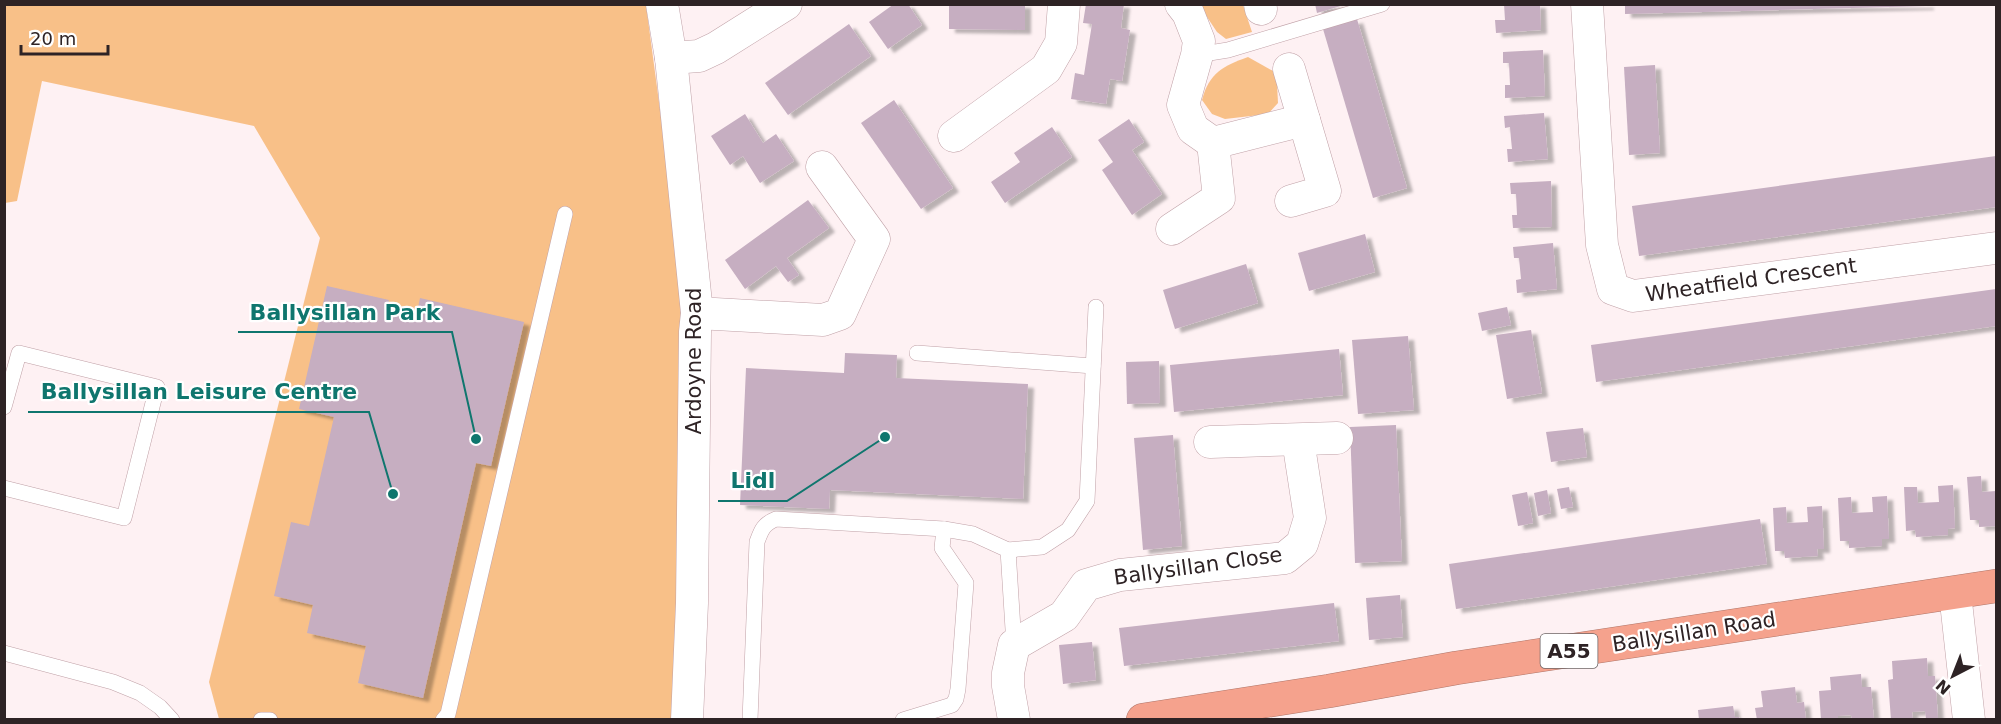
<svg xmlns="http://www.w3.org/2000/svg" width="2001" height="724" font-family="'DejaVu Sans',sans-serif">
	<defs>
		<filter id="shadow"><feDropShadow dx="6" dy="4" stdDeviation="1.5" flood-color="#0004"/></filter>
	</defs>
	<rect width="100%" height="100%" fill="#fef1f3"/>
	<!-- green -->
	<g fill="#f8c088">
		<polygon points="5,5 646,5 682,274 682,603 672,719 219,719 209,682 320,238 254,126 42,81 17,201 5,203"/>
		<polygon points="1199,5 1243,5 1252,32 1226,39 1217,32"/>
		<path d="M1248,57L1273,71L1277,84L1278,103L1268,114L1225,119L1212,114L1202,100C1209,73 1223,66 1248,57Z"/>
	</g>
	<!-- building -->
	<g fill="#c6aec1" filter="url(#shadow)">
		<polygon points="894,4 908,4 922,25 888,49 869,22"/>
		<polygon points="949,4 1025,4 1025,30 949,29"/>
		<polygon points="1086,4 1124,4 1121,28 1130,30 1122,81 1110,79 1106,104 1071,99 1075,73 1084,75 1088,49 1092,24 1083,23"/>
		<polygon points="1315,4 1343,4 1344,5 1317,13"/>
		<polygon points="1504,4 1540,4 1541,30 1496,33 1495,20 1505,20"/>
		<polygon points="1625,4 1928,4 1928,6 1625,14"/>
		<polygon points="1357,19 1407,188 1373,198 1323,29"/>
		<polygon points="849,24 871,56 788,115 765,83"/>
		<polygon points="1543,50 1545,96 1505,98 1505,85 1510,85 1509,63 1503,63 1503,52"/>
		<polygon points="1655,65 1660,153 1629,155 1624,67"/>
		<polygon points="894,100 953,188 921,209 861,123"/>
		<polygon points="1544,113 1548,159 1508,162 1507,149 1512,149 1511,139 1510,127 1505,128 1504,116"/>
		<polygon points="745,114 763,143 776,134 794,161 760,183 743,156 730,165 711,136"/>
		<polygon points="1129,119 1144,142 1132,150 1162,194 1132,215 1102,170 1113,162 1098,140"/>
		<polygon points="1052,127 1072,157 1005,203 991,182 1020,162 1014,153"/>
		<polygon points="1996,156 1996,207 1639,256 1632,206"/>
		<polygon points="1551,181 1552,227 1513,228 1512,215 1517,215 1516,194 1511,194 1510,183"/>
		<polygon points="808,200 829,228 787,258 799,275 788,282 776,266 745,289 725,260"/>
		<polygon points="1365,234 1375,272 1309,291 1298,253"/>
		<polygon points="1553,243 1557,289 1517,293 1516,280 1521,279 1519,258 1514,258 1513,247"/>
		<polygon points="1246,264 1258,303 1175,329 1163,290"/>
		<polygon points="327,286 389,300 387,310 416,317 420,298 524,322 491,466 476,463 423,698 358,683 366,646 307,633 313,605 274,596 291,522 309,526 334,417 299,409"/>
		<polygon points="1996,289 1996,326 1596,382 1591,345"/>
		<polygon points="1507,307 1511,325 1482,331 1478,313"/>
		<polygon points="1531,330 1542,393 1507,399 1496,335"/>
		<polygon points="1408,336 1414,410 1358,414 1352,340"/>
		<polygon points="1339,349 1343,395 1174,412 1170,365"/>
		<polygon points="845,353 897,355 896,378 1028,384 1023,499 830,490 829,509 740,505 746,368 844,373"/>
		<polygon points="1159,361 1160,403 1127,404 1126,362"/>
		<polygon points="1396,425 1402,561 1355,563 1350,427"/>
		<polygon points="1583,428 1587,457 1551,462 1546,432"/>
		<polygon points="1173,435 1182,546 1143,550 1134,438"/>
		<polygon points="1981,476 1982,492 1996,491 1996,526 1979,527 1979,520 1970,520 1967,477"/>
		<polygon points="1953,485 1955,528 1948,529 1948,535 1916,537 1915,530 1906,531 1904,487 1917,487 1918,503 1939,502 1938,486"/>
		<polygon points="1569,487 1573,507 1561,509 1557,489"/>
		<polygon points="1547,490 1551,513 1538,516 1534,493"/>
		<polygon points="1527,492 1533,523 1518,526 1512,495"/>
		<polygon points="1887,496 1889,539 1882,539 1882,546 1849,548 1849,541 1840,541 1838,498 1851,497 1852,513 1873,512 1872,497"/>
		<polygon points="1822,506 1824,549 1817,549 1818,556 1785,558 1784,551 1775,551 1773,508 1786,507 1787,523 1808,522 1807,507"/>
		<polygon points="1760,519 1767,564 1456,609 1449,564"/>
		<polygon points="1400,595 1403,637 1369,640 1366,598"/>
		<polygon points="1334,603 1339,641 1124,666 1119,628"/>
		<polygon points="1092,642 1096,680 1063,684 1059,645"/>
		<polygon points="1927,658 1928,676 1935,676 1938,718 1926,719 1925,711 1912,712 1913,720 1891,720 1888,680 1893,679 1892,661"/>
		<polygon points="1861,674 1862,687 1871,687 1874,720 1852,720 1851,715 1838,716 1838,720 1821,720 1819,691 1831,690 1830,677"/>
		<polygon points="1795,687 1797,703 1804,702 1806,720 1757,720 1755,708 1763,707 1761,691"/>
		<polygon points="1733,706 1735,717 1739,717 1740,720 1699,720 1698,710"/>
	</g>
	<g fill="none" stroke-linecap="round" stroke-linejoin="round">
		<defs>
			<g id="lane">
				<polyline points="1197,55 1228,50 1382,4"/>
				<polyline points="917,353 1093,366"/>
				<polyline points="4,407 19,353 157,387 124,518 4,488"/>
				<polyline points="1008,550 1042,547 1068,530 1087,501 1096,307"/>
				<polyline points="4,653 113,682 140,693 160,707 172,720"/>
				<polyline points="261,720 270,720"/>
				<polyline points="443,720 448,714 565,214"/>
				<path d="M750,720L757,542C761,531 763,524 776,519L944,529L973,534L1008,550L1014,645"/>
				<polyline points="903,720 952,705 956,699 958,689 966,583 942,548 944,529"/>
			</g>
			<g id="street">
				<polyline points="662,4 671,58 697,313 695,332 692,603 687,720"/>
				<polyline points="1181,4 1188,13 1199,41 1197,55 1183,105 1193,129 1213,143 1304,120"/>
				<polyline points="1260,4 1261,9"/>
				<polyline points="1587,4 1602,245 1613,289 1633,296 1996,248"/>
				<polyline points="671,58 699,56 716,48 786,4"/>
				<polyline points="1289,69 1325,191 1291,201"/>
				<polyline points="954,136 1046,69 1061,43 1064,4"/>
				<polyline points="1172,229 1219,198 1213,143"/>
				<polyline points="697,313 823,320 840,314 874,239 822,167"/>
				<polyline points="1210,442 1337,438"/>
				<polyline points="1955,593 1969,720"/>
				<polyline points="1014,720 1008,686 1008,673 1014,645 1064,616 1086,585 1120,575 1285,558 1302,544 1310,518 1298,440"/>
			</g>
			<polyline id="highway" points="1143,720 1329,691 1456,668 1996,586"/>
		</defs>
		<!-- lane casing -->
		<use href="#lane" stroke="#c0a1a7" stroke-width="16"/>
		<!-- street casing -->
		<use href="#street" stroke="#c0a1a7" stroke-width="33"/>
		<!-- highway casing -->
		<use href="#highway" stroke="#af7669" stroke-width="34"/>
		<!-- lane -->
		<use href="#lane" stroke="#fff" stroke-width="15"/>
		<!-- street -->
		<use href="#street" stroke="#fff" stroke-width="32"/>
		<!-- highway -->
		<use href="#highway" stroke="#f5a28d" stroke-width="33"/>
	</g>
	<g text-anchor="middle" dominant-baseline="central" stroke-width="4.5" stroke-linejoin="round" paint-order="stroke">
		<!-- shield labels -->
		<rect fill="#fff" stroke="#6d6566" stroke-width="1.5" x="1540.5" y="634" width="57" height="34" rx="4.5"/>
		<g font-size="20" font-weight="bold" fill="#2e2325">
			<text x="1569" y="651">A55</text>
		</g>
		<!-- street labels -->
		<g font-size="21" fill="#2e2325" stroke="#fff">
			<text transform="translate(1751 280) rotate(-8)">Wheatfield Crescent</text>
			<text transform="translate(694 361) rotate(-90)">Ardoyne Road</text>
			<text transform="translate(1198 566) rotate(-8)">Ballysillan Close</text>
			<text transform="translate(1694 632) rotate(-9)">Ballysillan Road</text>
		</g>
	</g>
	<!-- callouts -->
	<path fill="none" stroke="#0f766e" stroke-width="2" d="M476 439L452 332H238M393 494L369 412H28M885 437L787 501H718"/>
	<g fill="#0f766e" stroke="#fff" stroke-width="2">
		<circle cx="476" cy="439" r="6"/>
		<circle cx="393" cy="494" r="6"/>
		<circle cx="885" cy="437" r="6"/>
	</g>
	<g font-size="22" text-anchor="middle" font-weight="bold" fill="#0f766e" stroke="#fff" stroke-width="4.5" stroke-linejoin="round" paint-order="stroke">
		<text x="345" y="320">Ballysillan Park</text>
		<text x="199" y="399">Ballysillan Leisure Centre</text>
		<text x="753" y="488">Lidl</text>
	</g>
	<!-- border -->
	<rect width="2001" height="724" fill="none" stroke="#2e2325" stroke-width="12"/>
	<!-- north arrow -->
	<g transform="translate(1953 676) rotate(222)" stroke="#ffffff" stroke-width="4.5" paint-order="stroke">
	<path d="M0-4.5L10 22L0 15L-10 22Z" fill="#2e2325"/>
	<text y="-9" font-size="16" font-weight="bold" text-anchor="middle" fill="#2e2325">N</text>
	</g>
	<!-- scale -->
	<path d="M21 45v9h87v-9" fill="none" stroke="#2e2325" stroke-width="3"/>
	<text x="30" y="45" font-size="18" fill="#2e2325" stroke="#ffffff" stroke-width="4.5" paint-order="stroke">20 m</text>
</svg>
